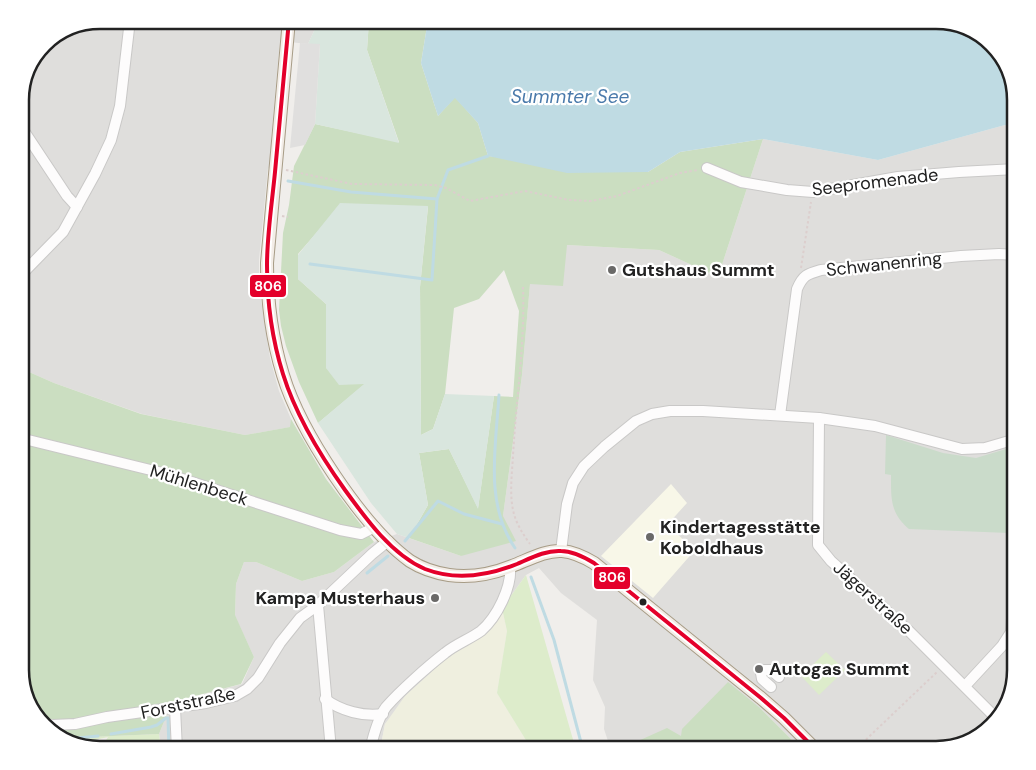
<svg xmlns="http://www.w3.org/2000/svg" width="1036" height="770" font-family="'DM Sans',sans-serif">
	<rect width="100%" height="100%" fill="#f0eeeb"/>
	<!-- residential -->
	<g fill="#dfdedc">
		<polygon points="100,20 319,20 308,44 280,41 271,139 275,173 268,168 259,260 259,286 270,358 279,391 291,419 291,427 245,435 142,414 54,383 20,368 20,94 47,40"/>
		<polygon points="1005,125 1016,125 1016,670 999,719 971,742 936,750 802,750 760,708 681,737 619,750 611,750 604,729 605,707 593,680 597,620 561,593 539,568 526,575 502,608 385,724 380,750 161,750 159,734 172,702 242,684 254,657 235,616 236,584 244,562 256,562 302,581 334,572 374,542 397,534 461,556 503,516 522,375 530,283 566,245 659,250 718,277 763,139 878,160"/>
	</g>
	<!-- education -->
	<polygon fill="#f8f7e8" points="671,484 687,503 667,525 695,550 653,598 601,556"/>
	<!-- farmland -->
	<polygon fill="#efefdf" points="502,608 507,631 497,693 532,750 380,750 385,724 405,696"/>
	<!-- grass -->
	<g fill="#ddeccb">
		<polygon points="526,575 576,750 532,750 497,693 507,631 502,608"/>
		<polygon points="826,652 845,670 819,695 801,676"/>
		<polygon points="159,734 161,750 100,750 108,737 80,743 66,738"/>
	</g>
	<!-- forest -->
	<g fill="#cbdec1">
		<polygon points="369,20 428,20 421,63 438,116 455,97 478,123 488,156 648,172 680,152 763,139 718,277 659,250 567,245 563,286 530,284 522,375 503,516 516,541 461,556 409,538 428,505 419,453 449,449 478,508 494,396 513,397 519,311 504,270 479,299 454,308 445,394 433,429 421,435 420,287 428,207 319,230 298,254 298,279 326,304 326,368 365,384 318,423 299,382 286,346 281,326 279,310 283,233 289,205 294,166 315,124 399,142 367,50"/>
		<polygon points="20,368 54,383 141,414 245,435 290,427 291,419 326,479 374,542 334,572 302,581 256,562 244,562 236,584 235,615 254,657 241,684 172,702 159,734 66,738 51,733 28,706 20,675"/>
		<polygon points="728,682 760,708 802,750 618,750 667,728 681,736 682,729"/>
	</g>
	<!-- wetland -->
	<g fill="#d9e6de">
		<polygon points="319,20 369,20 367,50 399,143 315,124 320,45 308,44"/>
		<polygon points="340,203 428,206 420,287 421,435 433,429 445,394 494,396 478,509 449,449 419,453 428,505 409,538 397,534 371,503 318,423 364,384 339,385 326,368 326,304 298,279 298,255"/>
	</g>
	<!-- cemetery -->
	<path fill="#cadbca" d="M886,435L943,453L976,458L1016,446L1009,533L909,529C890,513 891,498 891,475L885,474Z"/>
	<!-- parking -->
	<polygon fill="#e0dfde" points="300,43 320,44 315,124 305,145 290,148"/>
	<!-- water -->
	<polygon fill="#bfdbe3" points="428,20 936,20 985,37 1008,64 1016,100 1016,125 1005,125 878,160 763,139 680,152 648,172 567,173 488,156 478,123 455,98 438,116 421,63"/>
	<g fill="none" stroke-linecap="round" stroke-linejoin="round">
		<!-- stream -->
		<g stroke="#bfdbe3" stroke-width="3">
			<polyline points="288,181 351,192 437,199 448,170 488,156"/>
			<polyline points="310,264 432,280 437,199"/>
			<path d="M499,395C496,446 484,503 515,548"/>
			<polyline points="405,541 438,501 464,514 502,524"/>
			<polyline points="367,573 388,556"/>
			<polyline points="531,577 554,640 583,750"/>
			<polyline points="111,734 151,727 157,725 166,718 168,718 169,750"/>
			<polyline points="68,739 98,736"/>
		</g>
		<defs>
			<g id="minor">
				<polyline points="20,125 67,196 77,207"/>
				<polyline points="707,168 741,182 787,190 813,192 898,177 959,172 1016,169"/>
				<polyline points="20,276 63,232 95,174 111,140 120,106 130,20"/>
				<path d="M780,415L797,289C803,275 807,274 821,270L961,256L999,254L1016,255"/>
				<polyline points="819,418 818,545 831,561 909,631 998,720"/>
				<polyline points="20,438 167,474 340,530 361,534 375,527"/>
				<polyline points="561,551 567,504 573,483 584,466 604,447 636,421 652,414 670,411 703,411 819,418 875,426 962,449 985,448 1016,439"/>
				<polyline points="318,605 331,750"/>
				<polyline points="965,686 1002,646 1011,632 1016,565"/>
				<polyline points="771,687 762,679 761,673 764,670 771,670 779,677"/>
				<path d="M325,699C341,711 364,717 383,714"/>
				<polyline points="175,708 177,750"/>
				<polyline points="43,723 52,725 75,724 107,717 206,703 235,696 247,689 258,678 280,643 300,618 318,605 372,554 388,541"/>
				<path d="M370,750C373,737 378,718 386,707C401,690 427,667 445,653C456,644 470,639 481,631C497,617 512,587 510,567"/>
			</g>
			<path id="major" d="M289,20L267,263C267,300 272,339 283,375C300,431 362,526 410,561C421,568 436,573 449,575C470,578 492,574 512,566C528,560 545,550 562,551C574,552 584,557 594,563L761,698L784,718L816,750"/>
		</defs>
		<!-- minor casing -->
		<use href="#minor" stroke="#c9c8c7" stroke-width="12"/>
		<!-- major casing -->
		<use href="#major" stroke="#a79c86" stroke-width="14"/>
		<!-- path -->
		<g stroke="#dccecd" stroke-width="2" stroke-dasharray="2.5 2.5" stroke-linecap="butt">
			<polyline points="286,170 352,184 435,185 446,188 470,201 525,191 569,200 591,201 617,196 680,173 698,170"/>
			<polyline points="282,216 288,217"/>
			<polyline points="801,268 811,202"/>
			<path d="M523,287C525,344 516,400 513,456C512,474 509,496 514,514C517,525 523,534 530,544"/>
			<polyline points="855,750 937,672"/>
		</g>
		<!-- minor -->
		<use href="#minor" stroke="#fdfcfc" stroke-width="10"/>
		<!-- major -->
		<use href="#major" stroke="#f3ede7" stroke-width="12"/>
		<defs>
			<path id="bus-1" d="M289,20C284,71 280,121 275,172C272,203 267,235 267,265C267,302 272,339 283,374C296,416 320,455 345,490C366,519 392,555 425,569C456,581 487,576 517,564C531,558 546,550 561,551C573,551 584,557 594,563L761,698L784,718L816,750"/>
		</defs>
		<!-- bus-1 casing -->
		<use href="#bus-1" stroke="#fff" stroke-width="8"/>
		<!-- bus-1 -->
		<use href="#bus-1" stroke="#e4002b" stroke-width="4"/>
	</g>
	<!-- markers -->
	<g fill="#6a6968" stroke="#fff" stroke-width="2">
		<circle cx="612" cy="270" r="5"/>
		<circle cx="650" cy="537" r="5"/>
		<circle cx="435" cy="598" r="5"/>
		<circle cx="759" cy="669" r="5"/>
	</g>
	<circle fill="#222" stroke="#fff" stroke-width="2" cx="643" cy="602" r="4.5"/>
	<g text-anchor="middle" dominant-baseline="central" stroke-width="4.5" stroke-linejoin="round" paint-order="stroke">
		<!-- street labels -->
		<g font-size="18" fill="#222" stroke="#fff">
			<text transform="translate(875 182) rotate(-7)">Seepromenade</text>
			<text transform="translate(884 264) rotate(-6)">Schwanenring</text>
			<text transform="translate(199 485) rotate(17)">Mühlenbeck</text>
			<text transform="translate(873 598) rotate(42)">Jägerstraße</text>
			<text transform="translate(188 703) rotate(-12)">Forststraße</text>
		</g>
		<!-- poi labels -->
		<g font-size="18" font-weight="bold" fill="#222" stroke="#fff" text-anchor="start">
			<text x="622" y="270">Gutshaus Summt</text>
			<text x="660" y="527">Kindertagesstätte<tspan x="660" dy="21">Koboldhaus</tspan></text>
			<text x="425" y="598" text-anchor="end">Kampa Musterhaus</text>
			<text x="769" y="669">Autogas Summt</text>
		</g>
		<!-- water labels -->
		<g font-size="19" font-style="italic" fill="#4a7aab" stroke="#fff">
			<text x="570" y="96">Summter See</text>
		</g>
	</g>
	<!-- crop -->
	<path d="M0 0H1036V770H0ZM100 29H936A71 71 0 0 1 1007 100V670A71 71 0 0 1 936 741H100A71 71 0 0 1 29 670V100A71 71 0 0 1 100 29Z" fill="#fff" fill-rule="evenodd"/>
	<path fill="none" stroke="#222" stroke-width="2.5" d="M100 29H936A71 71 0 0 1 1007 100V670A71 71 0 0 1 936 741H100A71 71 0 0 1 29 670V100A71 71 0 0 1 100 29Z"/>
	<g stroke="#fff" stroke-width="2">
		<rect x="249" y="274" width="38" height="24" rx="5" fill="#e4002b"/>
		<rect x="593" y="566" width="38" height="24" rx="5" fill="#e4002b"/>
	</g>
	<g font-size="14" text-anchor="middle" font-weight="bold" fill="#fff">
		<text x="268" y="291">806</text>
		<text x="612" y="582">806</text>
	</g>
</svg>
